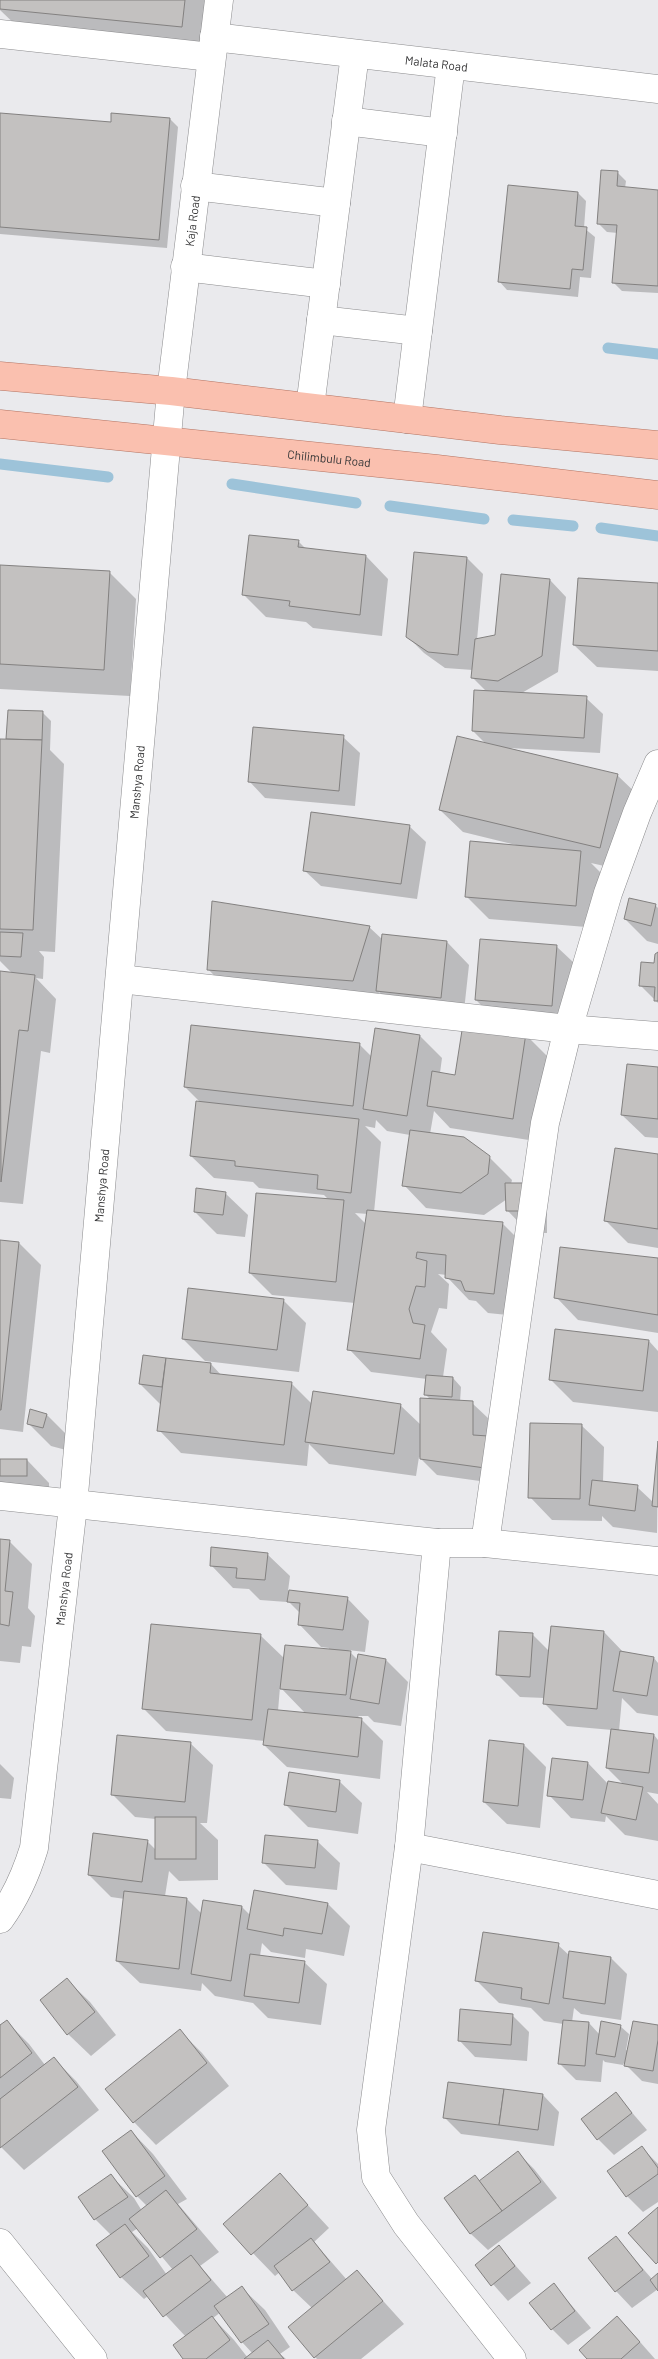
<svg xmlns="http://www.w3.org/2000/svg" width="658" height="2359" font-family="Barlow,sans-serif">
	<rect width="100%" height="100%" fill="#eaeaed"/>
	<!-- shadow -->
	<g fill="#0003" fill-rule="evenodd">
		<polygon points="0,0 204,0 209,5 204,49 21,30 0,10"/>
		<polygon points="0,114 112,123 170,119 178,127 167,248 0,234"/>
		<polygon points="617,172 626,181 625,188 658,191 658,293 622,291 613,282 618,233 607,232 598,223"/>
		<polygon points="509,186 578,193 586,201 584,228 595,237 591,278 580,277 578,297 507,290 499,281"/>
		<polygon points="298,541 306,549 366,556 388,579 382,636 313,628 306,622 266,617 243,594"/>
		<polygon points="467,558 483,574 477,640 496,636 550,580 566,597 558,672 520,694 586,698 603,714 600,753 509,748 617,775 640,797 622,870 591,863 602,874 598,928 489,919 466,896 516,845 463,832 440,810 487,745 473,731 487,692 472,677 473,670 445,668 424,653 407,636"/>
		<polygon points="0,566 109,572 136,599 130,696 0,689"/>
		<polygon points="658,585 658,671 597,667 574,645"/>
		<polygon points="9,712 43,713 51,721 50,750 64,764 55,952 39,951 44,957 43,979 36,978 56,999 50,1053 41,1051 23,1204 0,1202 0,973 13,974 0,961 0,740 8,740"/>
		<polygon points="343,737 360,753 355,806 265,798 249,781"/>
		<polygon points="409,826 426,842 417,899 321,886 304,870"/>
		<polygon points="655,905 658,908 658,944 647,941 625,919"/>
		<polygon points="369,927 383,940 447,942 469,965 463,1020 399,1013 379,992 375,1003 230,992 208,969"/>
		<polygon points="556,946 573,962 568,1022 492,1016 476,1000"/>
		<polygon points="658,953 658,1003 640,985 655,965"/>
		<path d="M526,1035L548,1057L535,1141L450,1128L434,1111L430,1134L489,1157L512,1180L511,1184H525L547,1206V1233H529L507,1210V1199L484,1215L426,1208L404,1185L410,1135L387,1131L376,1120L375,1128L365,1126L381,1142L374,1212L502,1223L525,1246L516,1316L488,1313L476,1301L469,1300L447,1277V1275L438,1274L449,1284L447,1309L439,1308L431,1332L447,1349L443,1377L453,1378L461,1387L460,1402L472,1403L489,1419V1439L501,1484L437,1475L419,1457L416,1476L329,1464L309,1444L307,1466L181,1453L159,1430L161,1405L140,1384L144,1356L211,1364L222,1376L291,1383L312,1404L400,1405L421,1425L431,1400L425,1394L427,1379L371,1372L349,1349L355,1303L272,1295L250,1273L329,1200L324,1195L259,1188L253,1182L214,1178L191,1156L201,1103L185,1087L359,1044L372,1057L420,1036L442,1058L440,1073L456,1076ZM355,1213L368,1214L366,1224Z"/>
		<polygon points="658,1068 658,1138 645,1137 622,1115"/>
		<polygon points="658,1156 658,1248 628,1243 606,1221"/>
		<polygon points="225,1193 248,1215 245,1237 217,1234 195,1212"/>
		<polygon points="0,1241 19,1243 41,1265 23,1432 0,1429"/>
		<polygon points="658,1260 658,1333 578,1320 556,1297"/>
		<polygon points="283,1300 306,1323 299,1372 205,1361 183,1339"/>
		<polygon points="649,1341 658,1351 658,1412 573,1402 551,1380"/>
		<polygon points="31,1411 47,1415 69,1437 66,1450 51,1446 28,1423"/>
		<polygon points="581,1425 604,1447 603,1482 637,1487 654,1503 658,1456 657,1533 613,1527 602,1516 602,1521 552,1520 530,1497"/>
		<polygon points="0,1460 27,1460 49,1483 49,1498 0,1502"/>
		<polygon points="0,1540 9,1541 32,1564 28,1608 35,1616 31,1647 22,1646 20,1663 0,1661"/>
		<path d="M267,1554L290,1576L288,1591L347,1598L369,1621L365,1652L348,1650L358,1660H386L408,1682L401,1726L374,1722L368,1716H358L383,1741L380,1779L287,1767L264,1745L265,1741L166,1731L143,1708L261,1636L285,1659L328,1650L329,1648L321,1647L299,1624L300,1613L287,1600V1602L260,1600L249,1589L233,1588L211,1565ZM280,1687L306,1714L278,1711Z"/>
		<polygon points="604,1632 625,1654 654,1658 658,1663 658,1716 637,1713 622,1698 619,1731 654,1735 658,1740 658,1794 647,1792 658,1804 658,1841 625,1835 606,1816 605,1822 571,1818 549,1795 588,1763 608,1784 624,1785 607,1768 612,1730 567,1726 545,1704 545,1698 520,1697 497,1674 532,1634 549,1651"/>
		<polygon points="190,1743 213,1765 207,1823 200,1823 218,1840 218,1880 179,1881 169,1871 165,1896 187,1899 202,1914 204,1901 242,1907 251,1916 328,1904 350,1926 344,1956 306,1949 305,1958 271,1952 262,1943 260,1956 304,1962 327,1984 321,2025 268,2018 253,2003 215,1996 202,1983 201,1991 140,1983 117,1961 125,1899 111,1897 89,1875 147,1841 156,1850 156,1819 135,1817 112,1794"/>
		<polygon points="524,1745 546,1767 540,1828 507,1824 484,1802"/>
		<polygon points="0,1764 14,1778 11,1799 0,1798"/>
		<polygon points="339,1781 362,1803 358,1834 308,1827 285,1804"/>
		<polygon points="317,1841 340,1863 337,1890 286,1885 264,1863"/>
		<polygon points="558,1945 570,1956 570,1953 611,1958 627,1974 621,2020 581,2014 574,2008 572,2022 589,2023 600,2035 620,2026 629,2034 626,2050 628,2051 658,2026 658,2084 642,2081 624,2063 623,2065 605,2062 603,2060 601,2082 576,2080 560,2064 563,2024 544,2021 531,2008 499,2003 476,1980"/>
		<polygon points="67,1980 90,2002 116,2035 91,2056 68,2034"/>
		<polygon points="513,2016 529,2032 527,2061 475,2057 459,2040"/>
		<polygon points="7,2022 29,2044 45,2065 54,2059 76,2081 99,2110 24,2170 0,2146 0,2027"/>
		<polygon points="180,2031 202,2053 229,2086 156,2145 134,2122"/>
		<polygon points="616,2094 647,2130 614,2155 598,2139"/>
		<polygon points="543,2095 559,2112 554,2146 461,2134 444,2117"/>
		<path d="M131,2131L153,2154L187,2199L178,2204L219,2252L200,2266L228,2298L242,2288L265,2310L290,2347L280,2354L286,2359H185L186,2337L148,2296L144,2299L121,2277L112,2236L95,2219L80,2197L111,2176L134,2198L142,2211L148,2207L137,2196ZM138,2228L173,2270L167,2275L148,2248L132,2232ZM221,2312L242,2342L253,2354L248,2358L234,2340L213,2318Z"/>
		<polygon points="642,2148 658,2164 658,2202 643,2212 627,2196"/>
		<polygon points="518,2153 534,2169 557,2198 488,2250 471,2234 445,2199 480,2182"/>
		<polygon points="280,2175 329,2228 314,2242 347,2280 357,2272 404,2324 361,2359 317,2359 315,2357 312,2308 293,2290 280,2272 275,2276 225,2224"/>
		<polygon points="616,2238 652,2279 658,2275 658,2289 632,2308 616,2291"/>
		<polygon points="499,2247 531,2283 508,2301 476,2265"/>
		<polygon points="554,2285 591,2328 568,2345 552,2329"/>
		<polygon points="617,2318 633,2334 655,2359 589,2359"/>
	</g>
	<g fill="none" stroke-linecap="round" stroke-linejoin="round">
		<!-- stream -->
		<g stroke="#9dc3d9" stroke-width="11">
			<polyline points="608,348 658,354"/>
			<polyline points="0,464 108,477"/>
			<polyline points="232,484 356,503"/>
			<polyline points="390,506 484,519"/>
			<polyline points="513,520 573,526"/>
			<polyline points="601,528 658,536"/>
		</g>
	</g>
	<!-- building -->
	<g fill="#c3c1c0" stroke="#838180">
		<polygon points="0,0 185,0 182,27 0,9"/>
		<polygon points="0,113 111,122 111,113 170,118 159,240 0,227"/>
		<polygon points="601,170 618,171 617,186 658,190 658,286 612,283 617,225 597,224"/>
		<polygon points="508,185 578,192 575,226 587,227 583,270 572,269 570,289 498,282"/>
		<polygon points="249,535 299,540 298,547 366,555 360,615 289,606 290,601 242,595"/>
		<polygon points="414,552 467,557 458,655 428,652 406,637"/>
		<polygon points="0,565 110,571 104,670 0,664"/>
		<polygon points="501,574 550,579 542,656 498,681 471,678 475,639 495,635"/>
		<polygon points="578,578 658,583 658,651 573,645"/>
		<polygon points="474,690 587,696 584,738 472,731"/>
		<polygon points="8,710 43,711 42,740 6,739"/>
		<polygon points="253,727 344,735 339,791 248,782"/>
		<polygon points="457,736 618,774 600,848 439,810"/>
		<polygon points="0,739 42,740 33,930 0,929"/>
		<polygon points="311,812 410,825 401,884 303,871"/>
		<polygon points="470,841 581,851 576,906 465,897"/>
		<polygon points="629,898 656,904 651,926 624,919"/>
		<polygon points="212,901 370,926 353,981 207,970"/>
		<polygon points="0,932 23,933 21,957 0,956"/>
		<polygon points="382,934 447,941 441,998 376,991"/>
		<polygon points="480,939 557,945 552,1006 475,1000"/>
		<polygon points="658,952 658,1001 654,1001 655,987 639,986 641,962 654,963 655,954"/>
		<polygon points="0,971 35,975 28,1031 19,1030 1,1182"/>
		<polygon points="463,1024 526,1033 513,1119 427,1106 432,1071 455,1075"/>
		<polygon points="191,1025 360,1043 353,1106 184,1087"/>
		<polygon points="375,1028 420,1035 407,1116 363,1109"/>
		<polygon points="627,1064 658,1067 658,1119 621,1115"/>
		<polygon points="196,1101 359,1119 351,1193 317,1189 318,1175 235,1166 235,1161 190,1156"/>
		<polygon points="410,1130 464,1137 490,1156 488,1174 461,1193 402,1186"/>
		<polygon points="615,1148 658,1154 658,1229 604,1221"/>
		<polygon points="505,1183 525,1183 525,1211 506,1211"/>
		<polygon points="196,1188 226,1192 223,1215 194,1212"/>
		<polygon points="256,1193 344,1200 336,1282 249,1273"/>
		<polygon points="367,1210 503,1222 494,1294 465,1291 461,1281 445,1278 446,1255 417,1252 416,1258 427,1261 425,1287 416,1286 409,1309 413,1323 425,1325 420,1359 347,1350"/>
		<polygon points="0,1240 19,1242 1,1410 0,1410"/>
		<polygon points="560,1247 658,1258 658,1315 554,1298"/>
		<polygon points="188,1288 284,1299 277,1350 182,1339"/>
		<polygon points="555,1329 649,1340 643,1391 549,1380"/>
		<polygon points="143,1355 166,1358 162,1387 139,1384"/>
		<polygon points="166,1358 211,1363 210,1373 292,1382 284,1445 157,1431"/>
		<polygon points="426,1375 453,1377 452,1397 424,1395"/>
		<polygon points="313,1391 401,1404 394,1454 305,1442"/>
		<polygon points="420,1398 473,1401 473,1435 488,1436 485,1468 420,1459"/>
		<polygon points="30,1409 47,1414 43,1428 27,1424"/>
		<polygon points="530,1423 582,1424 580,1499 528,1498"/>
		<polygon points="658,1441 658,1507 652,1506"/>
		<rect x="0" y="1459" width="27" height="17"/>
		<polygon points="592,1480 638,1485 635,1511 589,1505"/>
		<polygon points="0,1539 10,1540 5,1591 13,1592 9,1626 0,1624"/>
		<polygon points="211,1547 268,1553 265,1580 236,1578 237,1568 210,1566"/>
		<polygon points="289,1590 348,1597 343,1630 298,1625 300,1603 287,1602"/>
		<polygon points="151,1624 261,1634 252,1720 142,1709"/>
		<polygon points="551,1626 604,1631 597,1709 543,1704"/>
		<polygon points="499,1631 533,1633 530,1677 496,1675"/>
		<polygon points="285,1645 351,1651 346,1695 280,1689"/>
		<polygon points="620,1651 654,1657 647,1696 613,1691"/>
		<polygon points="358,1654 386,1659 379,1704 350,1699"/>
		<polygon points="268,1709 362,1718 358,1757 263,1745"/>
		<polygon points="611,1729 654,1734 649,1773 606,1768"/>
		<polygon points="117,1735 191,1742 185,1802 111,1795"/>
		<polygon points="489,1740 524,1744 518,1806 483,1802"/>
		<polygon points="552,1758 588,1762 583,1800 547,1796"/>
		<polygon points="289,1772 340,1780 336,1812 284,1805"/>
		<polygon points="608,1781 643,1787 636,1820 601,1813"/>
		<rect x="155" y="1817" width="41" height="42"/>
		<polygon points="93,1833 148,1840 142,1882 88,1875"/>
		<polygon points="265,1835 318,1840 315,1868 262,1863"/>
		<polygon points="254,1890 328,1903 322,1934 284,1928 283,1936 247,1929"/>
		<polygon points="124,1891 187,1898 179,1969 116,1961"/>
		<polygon points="203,1900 242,1906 231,1981 191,1974"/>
		<polygon points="483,1932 559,1943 549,2004 521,1999 522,1988 475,1981"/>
		<polygon points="569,1951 611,1957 605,2004 563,1998"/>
		<polygon points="250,1954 305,1961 299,2003 244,1996"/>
		<polygon points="67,1978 95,2012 67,2035 40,2000"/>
		<polygon points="460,2009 513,2014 511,2045 458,2041"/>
		<polygon points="7,2020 32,2053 0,2078 0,2025"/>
		<polygon points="563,2020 589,2022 585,2066 558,2064"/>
		<polygon points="601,2021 621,2025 615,2057 596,2054"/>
		<polygon points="633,2021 658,2025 658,2040 653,2071 624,2066"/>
		<polygon points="180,2029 207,2063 133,2123 105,2089"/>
		<polygon points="54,2057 78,2087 0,2148 0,2099"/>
		<polygon points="448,2082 504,2089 499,2125 443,2118"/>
		<polygon points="504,2089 543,2094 538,2130 499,2125"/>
		<polygon points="616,2092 632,2113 597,2140 581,2119"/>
		<polygon points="131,2130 165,2176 136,2197 102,2151"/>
		<polygon points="642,2146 658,2168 658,2174 626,2197 607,2171"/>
		<polygon points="518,2151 541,2182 502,2211 479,2181"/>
		<polygon points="280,2173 308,2205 251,2255 223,2224"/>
		<polygon points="111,2174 128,2197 94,2220 78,2197"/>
		<polygon points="475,2175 502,2211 470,2234 444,2198"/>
		<polygon points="166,2190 197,2229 160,2258 129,2219"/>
		<polygon points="658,2207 658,2262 656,2264 628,2233"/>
		<polygon points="125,2224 149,2256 120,2278 96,2245"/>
		<polygon points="616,2236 643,2270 615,2292 588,2258"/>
		<polygon points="311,2238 330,2262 292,2291 274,2266"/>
		<polygon points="499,2245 515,2266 491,2286 475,2265"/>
		<polygon points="191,2255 211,2280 163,2317 143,2291"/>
		<polygon points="357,2270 383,2301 314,2358 288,2327"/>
		<polygon points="658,2273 658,2291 650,2280"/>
		<polygon points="554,2283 575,2311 551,2330 529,2303"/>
		<polygon points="242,2286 269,2324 241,2343 214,2306"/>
		<polygon points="212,2316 230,2340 206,2359 183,2359 173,2345"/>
		<polygon points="617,2316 640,2342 621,2359 587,2359 579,2350"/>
		<polygon points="268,2340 284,2359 244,2359"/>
	</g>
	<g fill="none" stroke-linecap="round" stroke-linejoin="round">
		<defs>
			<g id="minor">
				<polyline points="0,34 211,57"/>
				<path id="s1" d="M214,37L658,89"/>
				<polyline points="346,121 443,133"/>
				<polyline points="195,186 336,203"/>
				<polyline points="185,267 326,284"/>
				<polyline points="321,320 418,331"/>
				<polyline points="310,407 355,54"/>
				<polyline points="407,419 451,65"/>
				<polyline points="120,979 568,1029 658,1036"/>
				<polyline points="0,1496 437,1543 485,1543 658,1561"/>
				<polyline points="437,1543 409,1847 371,2130 376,2177 406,2224 512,2359"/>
				<polyline points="485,1543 545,1123 568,1029 608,893 637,813 658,764"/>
				<polyline points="409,1847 658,1895"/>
				<path id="s2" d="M0,1919C16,1897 26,1874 34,1848L73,1506L171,391L219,0"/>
				<polyline points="0,2243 93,2359"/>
			</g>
			<g id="major">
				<polyline points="0,376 171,391 500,430 658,445"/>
				<path id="s3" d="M0,424L437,469L658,495"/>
			</g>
		</defs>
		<!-- minor casing -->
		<use href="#minor" stroke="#8b8b8d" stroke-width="29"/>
		<!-- major casing -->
		<use href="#major" stroke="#b37463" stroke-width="29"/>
		<!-- minor -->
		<use href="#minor" stroke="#fff" stroke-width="28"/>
		<!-- major -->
		<use href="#major" stroke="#fac0af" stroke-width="28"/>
	</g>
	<g text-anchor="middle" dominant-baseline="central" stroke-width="4" stroke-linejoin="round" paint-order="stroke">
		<!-- street labels -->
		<g font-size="12" fill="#363637" stroke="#eaeaed">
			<text stroke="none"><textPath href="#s1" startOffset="224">Malata Road</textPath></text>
			<text stroke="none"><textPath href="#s2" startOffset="1714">Kaja Road</textPath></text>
			<text stroke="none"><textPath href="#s3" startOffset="331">Chilimbulu Road</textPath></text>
			<text stroke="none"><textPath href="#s2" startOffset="1150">Manshya Road</textPath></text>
			<text stroke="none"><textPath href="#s2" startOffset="745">Manshya Road</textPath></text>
			<text stroke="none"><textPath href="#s2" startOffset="340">Manshya Road</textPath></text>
		</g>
	</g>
</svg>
